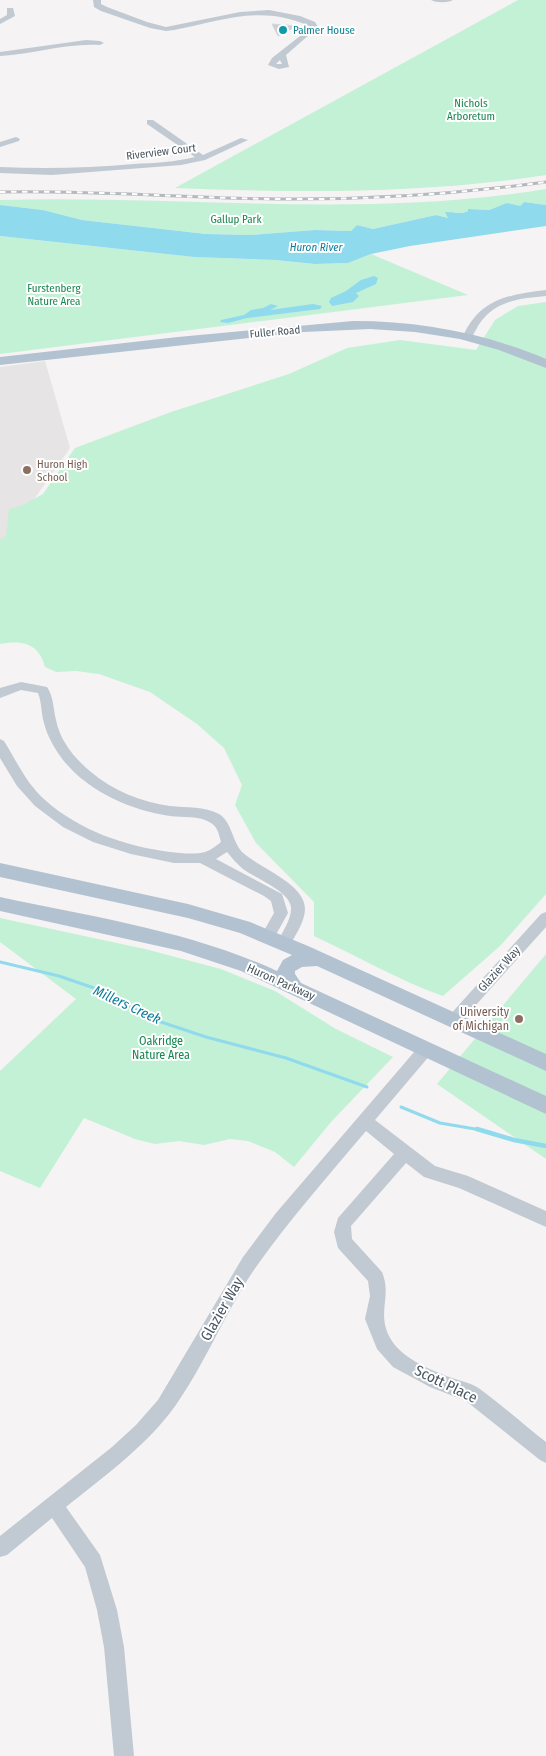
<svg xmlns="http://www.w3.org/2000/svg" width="546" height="1756" font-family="'Fira Sans Condensed',sans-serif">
	<rect width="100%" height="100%" fill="#f5f3f3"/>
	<!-- education -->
	<polygon fill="#e6e4e5" points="45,361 70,448 7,538 0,539 0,367"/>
	<!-- green -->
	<g fill="#c3f1d5">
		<path d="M518,0H546V175C424,194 299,193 175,188Z"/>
		<path d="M546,189V205L524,202L520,206H499L489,210L468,209V211L463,213L454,212L448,218L436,215L373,229L357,225L351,231L315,230L250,235L207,234L82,220L43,210L0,205V200C182,195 365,219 546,189Z"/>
		<polygon points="0,236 194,257 275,260 315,264 348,263 371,254 468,295 0,354"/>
		<path d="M546,302V894L500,946L443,996C398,980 357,956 314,936V902L256,843L235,805L242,785L224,748L197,724L150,692L99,674L76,671L56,672L45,667C39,643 22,640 0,644V539L6,537L9,509L23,505L43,494L75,448L171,412L289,374L347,348L400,340L476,350L495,320L518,306Z"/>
		<polygon points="0,918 145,949 221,969 275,991 336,1029 393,1057 331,1122 294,1167 275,1152 248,1141 230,1139 204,1145 179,1141 155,1144 135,1139 84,1118 40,1188 0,1171 0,1071 76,999 0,942"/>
		<polygon points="546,954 546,1159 437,1084"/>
	</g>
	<!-- water -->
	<g fill="#90daee">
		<polygon points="524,202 546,205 546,226 410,246 371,254 348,263 315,264 275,260 194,257 0,236 0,205 43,210 82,220 206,234 250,235 315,230 351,231 357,225 373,229 436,215 448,218 445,212 463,213 468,211 468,209 489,210 507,203 520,206"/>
		<polygon points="374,276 378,278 376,284 356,293 359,296 353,302 332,306 329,302 331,298 346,291 361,280"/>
		<polygon points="271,304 278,306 270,310 313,304 322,306 320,309 247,318 228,323 220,322 221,320 244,315 251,310 263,308"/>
	</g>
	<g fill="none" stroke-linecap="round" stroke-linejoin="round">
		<!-- stream-far1 -->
		<g stroke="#90daee" stroke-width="3">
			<polyline points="0,962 59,976 97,989 155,1020 206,1037 286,1058 367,1087"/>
			<polyline points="401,1107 440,1123 481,1130"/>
		</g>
		<!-- stream -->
		<polyline stroke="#90daee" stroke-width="4.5" points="477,1129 514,1140 546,1146"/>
	</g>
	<!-- building -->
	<polygon fill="#cdcfd5" stroke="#d7d9de" points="272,24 297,26 278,36"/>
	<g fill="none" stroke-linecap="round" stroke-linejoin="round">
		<!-- minor -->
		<g fill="#c1cad2" fill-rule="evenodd">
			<path d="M93,0H101V4L107,7L147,22L166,27L240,12L269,10L300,16L315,22L318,27L286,55L289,67L279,69L268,65L272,58L309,29V26C261,4 222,21 174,30L166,31L150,28L101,11L94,7ZM280,60L282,64H276Z"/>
			<path d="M431,0H453C448,3 436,3 431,0Z"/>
			<polygon points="7,8 13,8 15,16 0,24 0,19 7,15"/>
			<path d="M86,40L100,41L104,43L100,45C66,43 34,54 0,56V52Z"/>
			<path d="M147,120H153L203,155L241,138L248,140L205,160L181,165L52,175L0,173V167C45,169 89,168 134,164C155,163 175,162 195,157L147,124Z"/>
			<polygon points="16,137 20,139 19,141 0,147 0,142"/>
			<path d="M546,290V296C524,298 499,300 484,318C478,324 476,331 471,338L468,339L463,336C481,298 508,295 546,290Z"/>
			<path d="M21,682L47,687C54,698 53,708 56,720C60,741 75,759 91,772C113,791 142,802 170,806C187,808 204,806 219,814C232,822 232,841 242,852C259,868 305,883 305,909C305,921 295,936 289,947L284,949L279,947L277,943C282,932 292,919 291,907C289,891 255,878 243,869C237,864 232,858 227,852L216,859L282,894L288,913L273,940L268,942L263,940L261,936L274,913L271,901L264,896L200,863H174L131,854L93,842L63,827L35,806L17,786L0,758V739L4,741C17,762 26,783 45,800C80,831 125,846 170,852C181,853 194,855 205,852C211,850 216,846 221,842C219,835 218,827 211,823C199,815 183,818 170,816C130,810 89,792 63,760C55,749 47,736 44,723C41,713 42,703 38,693L21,690L0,698V688Z"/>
			<polygon points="546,912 546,927 458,1025 453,1027 448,1025 446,1021 448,1017 541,914"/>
			<path d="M426,1043L431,1044L434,1049L431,1054L375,1120L435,1166L468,1176L546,1211V1227L459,1188L424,1177L406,1163L351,1226L352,1239L382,1272C392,1296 377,1312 389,1336C399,1357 430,1370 452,1378C461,1381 472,1383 480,1389C503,1406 524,1425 546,1442V1463L540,1460L466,1401L430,1387L393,1367L377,1349L365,1319L370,1296L368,1281L338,1248L334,1232L338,1218L394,1154L366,1131C328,1176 290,1219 256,1267C224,1313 204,1368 170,1413C141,1450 102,1478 66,1507L100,1555L117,1610L124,1647L134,1756H114L104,1647L97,1610L85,1567L52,1518L7,1555L0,1557V1536L112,1447L136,1425L158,1400L243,1257L276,1213L421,1044Z"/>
		</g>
		<!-- major -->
		<g fill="#b3c2d1" fill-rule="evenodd">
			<path d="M353,321C420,321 485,333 546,359V368L499,350L460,339L415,332L370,329L304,332L0,365V357L178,337Z"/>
			<path d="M0,863L188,904L250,922L308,946L546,1054V1071L317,966L302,967L295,971V974L301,983L546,1096V1114L241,971L181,951L0,911V897C93,917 190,931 277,971L283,960L292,955L240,933L188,918L0,877Z"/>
		</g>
		<defs>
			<path id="rail" d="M0,192C93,190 185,198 277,199C367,200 457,194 546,182"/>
		</defs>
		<!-- rail casing -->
		<use href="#rail" stroke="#b5b8bd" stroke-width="3"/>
		<!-- rail -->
		<use href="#rail" stroke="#fff" stroke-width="2" stroke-dasharray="5.5" stroke-linecap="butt"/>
	</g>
	<!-- markers -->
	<circle fill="#0f9aa8" stroke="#fff" stroke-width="2" cx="283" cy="30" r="5"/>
	<g fill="#8d6e63" stroke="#fff" stroke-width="2">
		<circle cx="27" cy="470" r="5"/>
		<circle cx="519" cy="1019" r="5"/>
	</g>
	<g text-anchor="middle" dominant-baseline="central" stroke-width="4" stroke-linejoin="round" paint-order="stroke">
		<!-- far-culture labels -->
		<g font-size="11" fill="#0d838f" stroke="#fff" text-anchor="start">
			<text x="293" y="30">Palmer House</text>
		</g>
		<!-- far-park labels -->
		<g font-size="11" fill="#17864f" stroke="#fff">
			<text x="471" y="103">Nichols<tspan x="471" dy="13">Arboretum</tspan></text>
			<text x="236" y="219">Gallup Park</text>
			<text x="54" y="288">Furstenberg<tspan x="54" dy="13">Nature Area</tspan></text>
		</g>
		<!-- far-street labels -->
		<g font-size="11" fill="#4a5661" stroke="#fff">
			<text transform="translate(161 152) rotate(-7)">Riverview Court</text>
			<text transform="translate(275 332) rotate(-5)">Fuller Road</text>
		</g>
		<!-- far-water labels -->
		<g font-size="11" font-style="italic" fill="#0c7c9b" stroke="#fff">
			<text x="316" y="247">Huron River</text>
		</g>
		<!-- far-education labels -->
		<g font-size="11" fill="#785e54" stroke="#fff" text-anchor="start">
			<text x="37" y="464">Huron High<tspan x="37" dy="13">School</tspan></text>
		</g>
		<!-- street labels -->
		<g font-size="12" fill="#4a5661" stroke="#fff">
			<text transform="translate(499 969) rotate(-48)">Glazier Way</text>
			<text transform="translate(281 982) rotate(24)">Huron Parkway</text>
		</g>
		<!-- education labels -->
		<g font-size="12" fill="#785e54" stroke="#fff" text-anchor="end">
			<text x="509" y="1012">University<tspan x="509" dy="14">of Michigan</tspan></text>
		</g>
		<!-- park labels -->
		<g font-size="12" fill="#17864f" stroke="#fff">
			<text x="161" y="1041">Oakridge<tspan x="161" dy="14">Nature Area</tspan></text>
		</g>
		<!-- water labels -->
		<g font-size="14" font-style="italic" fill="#0c7c9b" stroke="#fff">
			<text transform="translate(127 1005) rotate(25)">Millers Creek</text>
		</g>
		<!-- near-street labels -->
		<g font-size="15" fill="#4a5661" stroke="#fff">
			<text transform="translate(222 1309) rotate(-60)">Glazier Way</text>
			<text transform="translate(446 1384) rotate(26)">Scott Place</text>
		</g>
	</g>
</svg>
